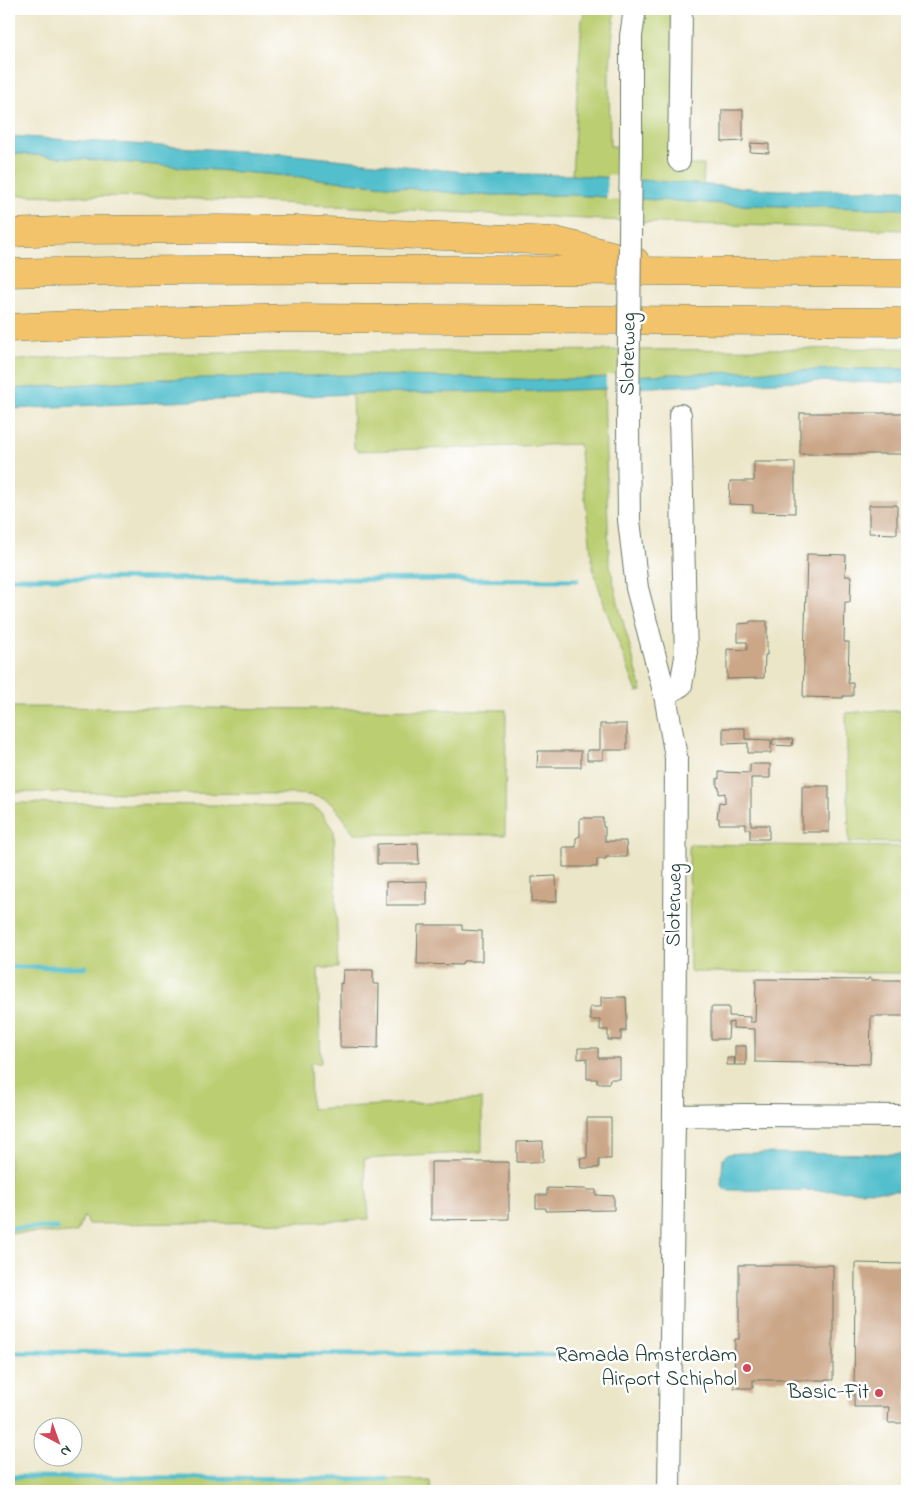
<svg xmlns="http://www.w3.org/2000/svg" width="916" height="1500" font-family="'Indie Flower',sans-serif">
	<rect width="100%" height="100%" fill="#fff"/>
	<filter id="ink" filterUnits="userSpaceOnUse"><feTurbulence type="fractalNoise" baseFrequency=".02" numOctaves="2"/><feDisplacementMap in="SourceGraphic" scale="10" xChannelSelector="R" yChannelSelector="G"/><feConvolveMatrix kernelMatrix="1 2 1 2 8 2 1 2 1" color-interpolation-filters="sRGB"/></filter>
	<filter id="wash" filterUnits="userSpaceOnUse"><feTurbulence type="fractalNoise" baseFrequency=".0096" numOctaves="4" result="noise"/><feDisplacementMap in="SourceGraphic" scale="20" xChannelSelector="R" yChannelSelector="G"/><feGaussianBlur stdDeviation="1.12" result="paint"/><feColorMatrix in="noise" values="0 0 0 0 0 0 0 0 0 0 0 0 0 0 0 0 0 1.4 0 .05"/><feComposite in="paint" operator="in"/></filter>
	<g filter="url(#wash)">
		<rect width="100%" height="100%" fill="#ece6c9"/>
		<!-- green -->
		<g fill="#bbce71" stroke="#6d8652">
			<polygon points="586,9 615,9 609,77 610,146 637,147 641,9 676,9 674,165 704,165 703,185 572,175 582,19"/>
			<polygon points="9,153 289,176 475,195 573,195 742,205 907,209 907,230 663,223 160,197 9,195"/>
			<polygon points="907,348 907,369 846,369 673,374 548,380 357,375 163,379 9,389 9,361 93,354"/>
			<polygon points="604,389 609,561 619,607 642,691 637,692 605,607 593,568 579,444 359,451 354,448 352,394"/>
			<path d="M9,707L506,710L505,835L354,834C348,824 336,806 326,800C317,795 305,795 295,794L9,792Z"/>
			<polygon points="872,711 907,711 907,843 849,842 846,713"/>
			<polygon points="9,803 311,806 320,811 334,831 338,968 318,968 321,1063 310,1063 311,1109 482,1099 482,1152 364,1159 369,1219 310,1222 96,1224 88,1224 84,1216 77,1233 9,1233"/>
			<polygon points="689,844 907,847 907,973 690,972"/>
			<polygon points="9,1477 430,1480 431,1491 9,1491"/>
		</g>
		<!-- water -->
		<g fill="#53bfcc" stroke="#397e80">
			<polygon points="9,136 285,154 475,173 572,175 777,190 907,190 907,209 742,205 573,195 475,195 289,176 9,153"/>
			<polygon points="846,369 907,369 907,383 804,381 548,391 352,394 9,409 9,389 163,379 357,375 548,380 673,374"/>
			<polygon points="741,1153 907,1154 907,1191 728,1190 724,1189 721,1185 723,1158 727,1154"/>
		</g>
		<!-- pier -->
		<g fill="#ece6c9">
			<polygon points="607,175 639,177 639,201 607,200"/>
			<polygon points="638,373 638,391 606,392 606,375"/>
		</g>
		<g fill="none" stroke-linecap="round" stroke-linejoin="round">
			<!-- stream -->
			<g stroke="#53bfcc" stroke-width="5">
				<polyline points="9,578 577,580"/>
				<polyline points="9,967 85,967"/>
				<polyline points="9,1228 57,1228"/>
				<polyline points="9,1352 605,1355"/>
				<polyline points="9,1477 386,1479"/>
			</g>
		</g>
		<g id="blocks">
			<!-- building -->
			<g fill="#cba687">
				<polygon points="722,110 743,110 743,141 722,142"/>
				<polygon points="751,143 769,144 769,153 750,152"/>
				<rect x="800" y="413" width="107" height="41"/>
				<polygon points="754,462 795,462 795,513 753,512 753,505 729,504 730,481 754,481"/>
				<polygon points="869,505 897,505 897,534 869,533"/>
				<polygon points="807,554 846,555 845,576 851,576 850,602 845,602 844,642 849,642 848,683 853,683 853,696 843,696 843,698 803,697"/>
				<polygon points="750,621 767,621 767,655 765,655 764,678 727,679 727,649 747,650 747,642 738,642 738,624 750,623"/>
				<polygon points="600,724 627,724 627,750 603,750 603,760 587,760 587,750 600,750"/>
				<polygon points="723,728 745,728 745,739 771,740 771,753 748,753 748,743 723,744"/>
				<polygon points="773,739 793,739 792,746 772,745"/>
				<polygon points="538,751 581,751 581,767 537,767"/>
				<polygon points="750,764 770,764 770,778 751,778 751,825 769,825 769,839 750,839 750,829 746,829 746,824 719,824 719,818 717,818 719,802 725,803 725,793 719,794 719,787 717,787 717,778 719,779 719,772 750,773"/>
				<rect x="802" y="786" width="27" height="46"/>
				<polygon points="580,818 603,818 603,827 605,827 605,841 626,841 627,857 606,857 606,859 597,859 597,867 563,867 563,847 576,847 576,838 580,836"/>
				<polygon points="418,843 419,864 377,864 377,844"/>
				<polygon points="556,876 557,902 532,902 532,877"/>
				<polygon points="427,881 427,905 386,905 386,882"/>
				<polygon points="418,925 462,925 462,930 482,931 482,961 463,961 462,965 417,964"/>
				<polygon points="343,970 373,970 373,984 379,984 378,1048 340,1047 340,983 342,984"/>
				<polygon points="868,978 871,978 871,980 907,980 907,1016 871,1016 870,1064 755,1062 755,1029 733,1028 733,1022 729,1023 728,1039 711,1039 711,1007 729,1007 729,1016 750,1017 750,1022 755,1022 756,979 868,980"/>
				<polygon points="601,997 626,997 627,1019 626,1019 626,1031 621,1031 621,1040 608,1040 608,1030 600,1030 600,1020 590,1020 590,1007 601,1007"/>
				<rect x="735" y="1046" width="11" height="19"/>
				<polygon points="578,1048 598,1048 598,1058 620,1058 620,1079 610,1079 609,1083 597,1083 597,1079 587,1079 587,1058 578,1059"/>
				<polygon points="727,1058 735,1058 734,1065 727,1065"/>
				<polygon points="587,1118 611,1118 611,1159 599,1159 599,1168 581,1168 580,1158 587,1158"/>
				<polygon points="539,1141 543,1141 543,1162 517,1162 517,1142"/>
				<polygon points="431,1162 509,1162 509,1219 431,1220"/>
				<polygon points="547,1188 584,1189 587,1190 596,1190 596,1195 614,1196 614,1210 546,1211 546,1208 536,1208 536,1195 547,1195"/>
				<polygon points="855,1263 907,1264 907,1423 888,1423 889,1407 854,1407"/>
				<polygon points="739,1265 833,1265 833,1380 753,1380 753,1388 734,1388 735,1339 739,1339"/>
				<rect x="463" y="1488" width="52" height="3"/>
			</g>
		</g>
	</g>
	<g filter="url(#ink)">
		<use href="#blocks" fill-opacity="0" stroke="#677868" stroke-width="1"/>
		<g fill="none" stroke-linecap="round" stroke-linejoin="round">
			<defs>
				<g id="minor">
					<polyline points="631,143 631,36 635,9"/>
					<polyline points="679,160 681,9"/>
					<polyline points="628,426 629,520 637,588 665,695 676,757 674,1116 669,1491"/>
					<polyline points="665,695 681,685 686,657 680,415"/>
					<polyline points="674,1116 745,1115 907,1116"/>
				</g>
				<g id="highway">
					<polyline points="9,233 82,230 215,229 304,230 556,241 635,261"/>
					<path d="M9,273C308,266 608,271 907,273"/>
					<polyline points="9,328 111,323 293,318 907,322"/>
				</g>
			</defs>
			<!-- minor casing -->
			<use href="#minor" stroke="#677868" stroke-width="24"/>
			<!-- highway casing -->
			<use href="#highway" stroke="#677868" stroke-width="29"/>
			<!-- minor -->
			<use href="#minor" stroke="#fff" stroke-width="22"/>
			<!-- highway -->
			<use href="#highway" stroke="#f2c36a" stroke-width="28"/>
			<defs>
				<polyline id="minor-bridge" points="628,426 631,143"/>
			</defs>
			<!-- minor-bridge casing -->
			<use href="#minor-bridge" stroke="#677868" stroke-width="24" stroke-linecap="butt"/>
			<!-- minor-bridge -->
			<use href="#minor-bridge" stroke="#fff" stroke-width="22"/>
		</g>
	</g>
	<!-- markers -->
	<g fill="#d1495b" stroke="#fff" stroke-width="2">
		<circle cx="747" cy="1368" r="5"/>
		<circle cx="879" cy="1393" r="5"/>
	</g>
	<g text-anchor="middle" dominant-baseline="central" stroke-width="5" stroke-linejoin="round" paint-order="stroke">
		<!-- street labels -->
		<g font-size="21" fill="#1f3d34" stroke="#fff">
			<text transform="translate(629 354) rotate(-89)">Sloterweg</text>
			<text transform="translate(675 905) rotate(-89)">Sloterweg</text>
		</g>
		<!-- poi labels -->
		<g font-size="21" fill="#1f3d34" stroke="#fff" text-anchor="end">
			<text x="737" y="1356">Ramada Amsterdam<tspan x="737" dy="24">Airport Schiphol</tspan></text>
			<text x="869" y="1393">Basic-Fit</text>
		</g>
	</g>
	<!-- margin -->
	<rect width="916" height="1500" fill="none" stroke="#fff" stroke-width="30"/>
	<!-- north arrow -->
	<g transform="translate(58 1442) rotate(139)"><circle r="24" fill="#ffffff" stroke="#a5b1ae"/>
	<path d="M0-4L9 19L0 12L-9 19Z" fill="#d1495b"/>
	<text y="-8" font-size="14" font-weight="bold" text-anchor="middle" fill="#1f3d34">N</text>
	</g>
</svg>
